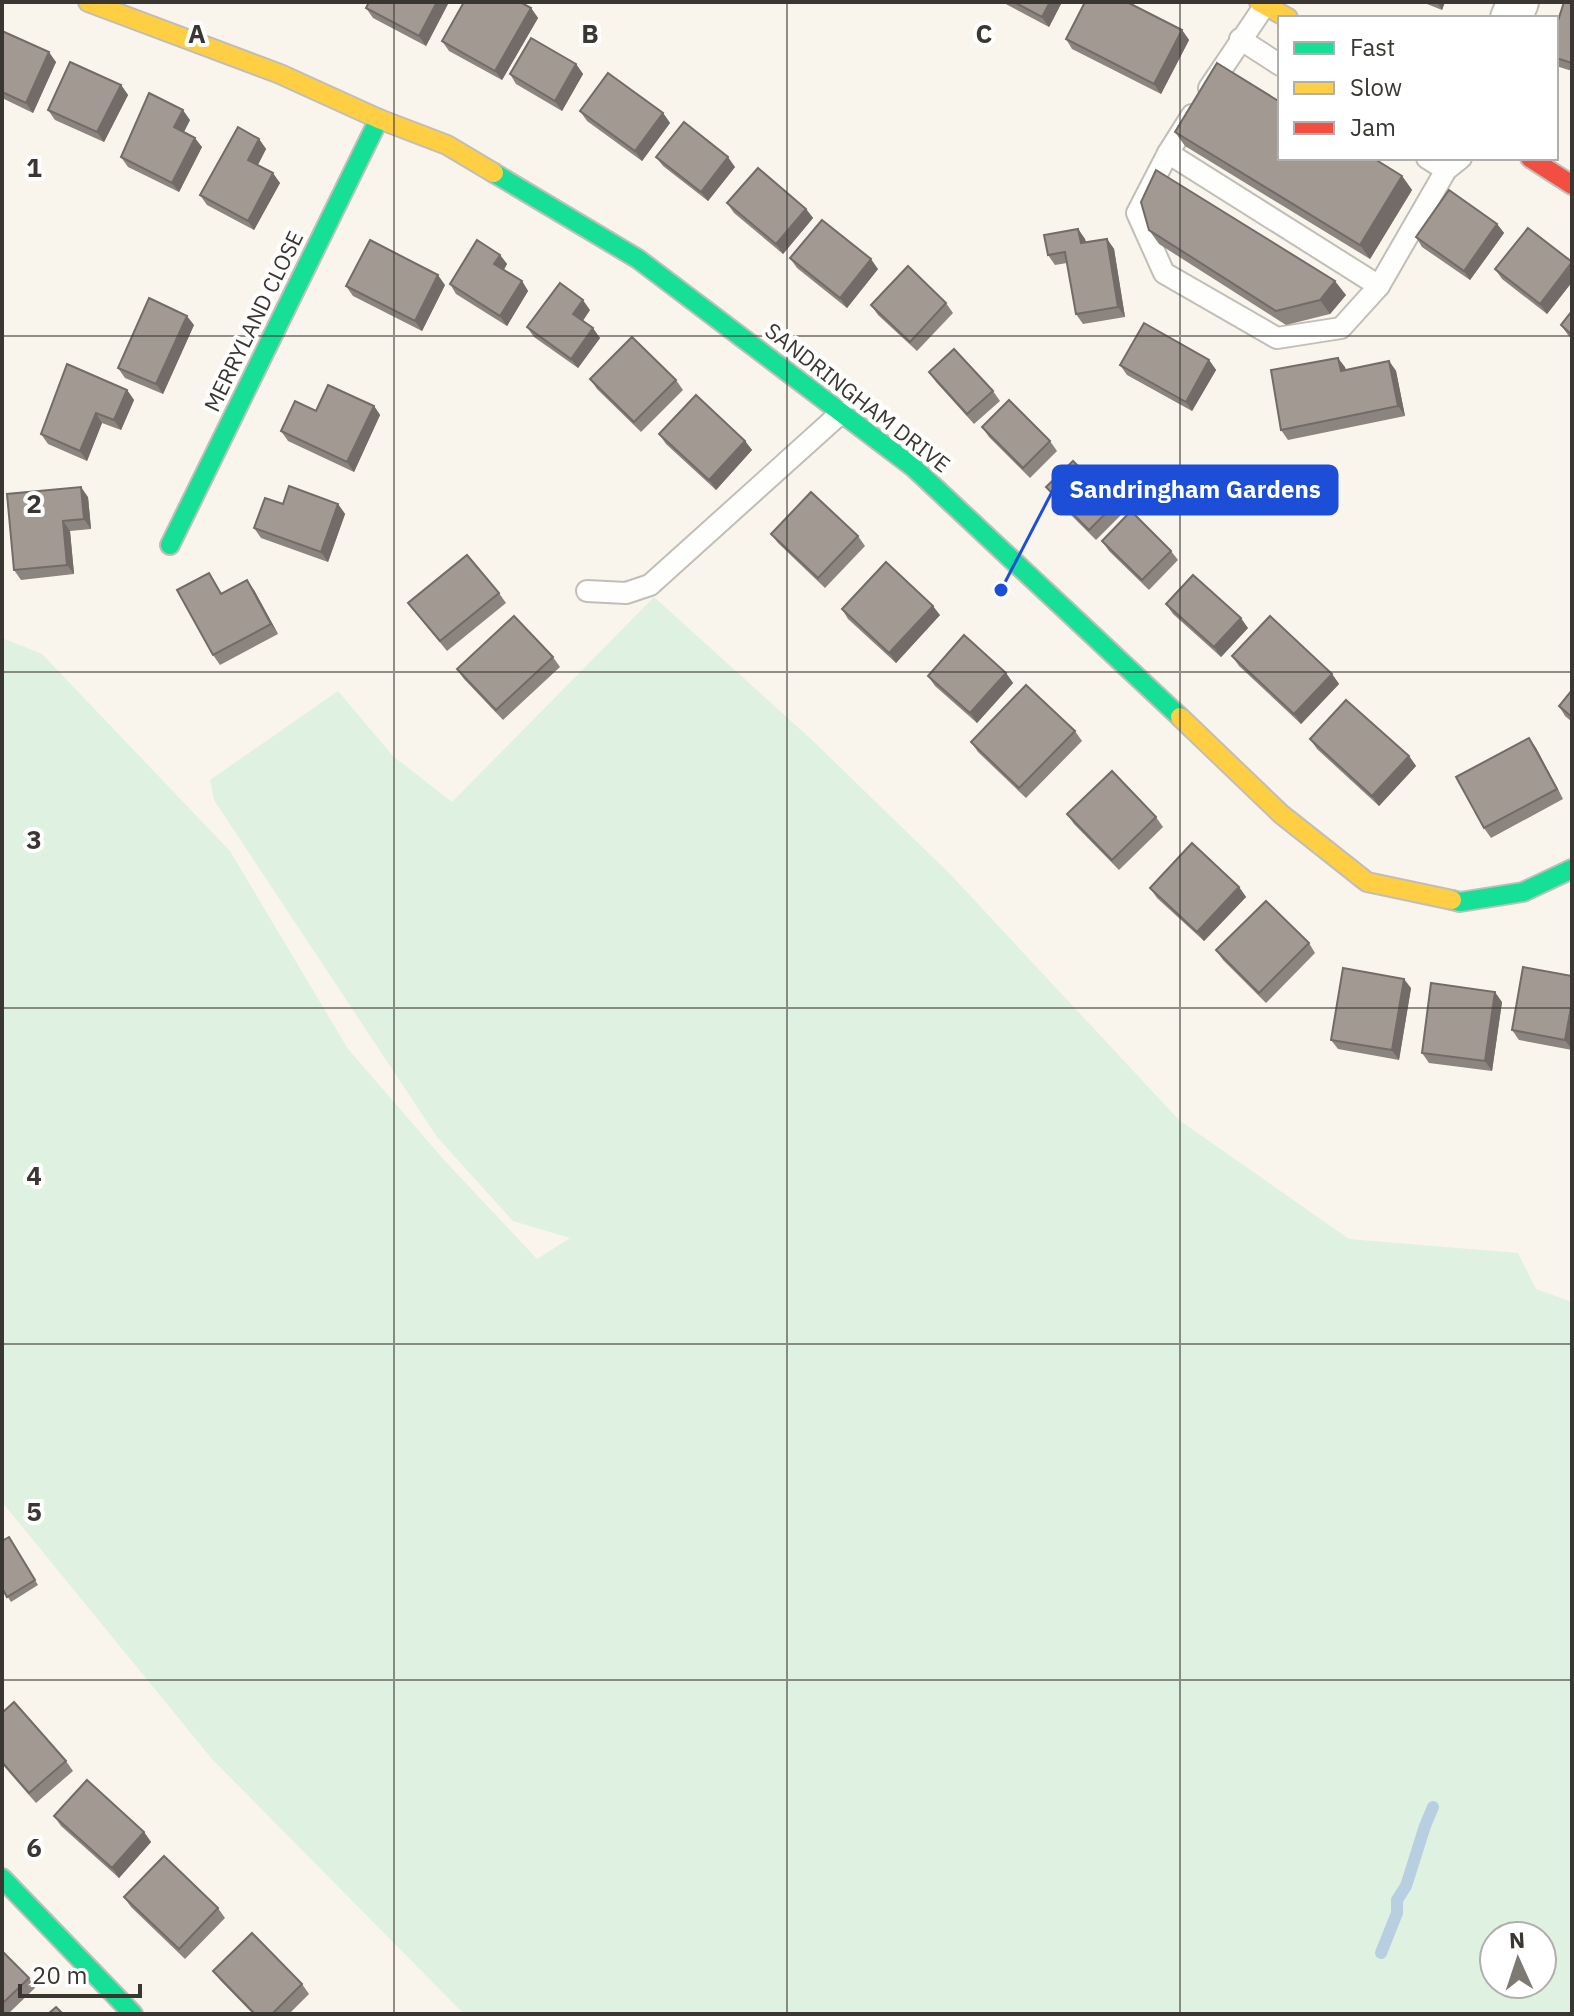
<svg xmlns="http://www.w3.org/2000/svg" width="1574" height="2016" font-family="'IBM Plex Sans',sans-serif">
	<rect width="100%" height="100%" fill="#f9f5ed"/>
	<!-- green -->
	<path fill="#dff1e0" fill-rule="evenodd" d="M654,597L812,740L950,874L1179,1120L1349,1239L1518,1253L1536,1289L1572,1302V2014H464L212,1759L2,1502V638L42,654L230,851L348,1049L445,1161L537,1259L570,1238L513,1221L437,1137L214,800L210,780L338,691L393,756L452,802ZM1542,1936V1984H1494V1936Z"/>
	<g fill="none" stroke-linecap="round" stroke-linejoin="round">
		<!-- stream -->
		<polyline stroke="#b7cfe1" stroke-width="12" points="1381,1953 1397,1913 1397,1900 1406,1886 1425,1826 1433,1807"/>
		<defs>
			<g id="lane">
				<polyline points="1240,39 1280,65"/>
				<polyline points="1209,88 1265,5"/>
				<polyline points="1192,115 1168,153 1137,213 1164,273 1277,338 1341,328 1379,286 1446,170 1461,158"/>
				<polyline points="1168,153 1379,286"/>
				<polyline points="1427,158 1446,170"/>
				<polyline points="587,591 626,593 650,585 842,412"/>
			</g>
			<polyline id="street" points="1511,18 1518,2"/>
			<g id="fast">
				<polyline points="494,173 638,259 913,467 1180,717"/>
				<polyline points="170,545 379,119"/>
				<polyline points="1452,900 1460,902 1523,892 1572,869"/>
				<polyline points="2,1878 133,2014"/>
			</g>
			<g id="slow">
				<polyline points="88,2 280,74 379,119 447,145 494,173"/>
				<polyline points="1259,2 1288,18"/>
				<polyline points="1180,717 1281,814 1367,882 1452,900"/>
			</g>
			<polyline id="jam" points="1530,158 1572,185"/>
		</defs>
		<!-- lane casing -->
		<use href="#lane" stroke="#c1beb8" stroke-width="24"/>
		<!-- street casing -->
		<use href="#street" stroke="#c1beb8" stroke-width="44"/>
		<!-- fast casing -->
		<use href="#fast" stroke="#c1beb8" stroke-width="22"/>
		<!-- slow casing -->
		<use href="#slow" stroke="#c1beb8" stroke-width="22"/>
		<!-- jam casing -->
		<use href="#jam" stroke="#c1beb8" stroke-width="22"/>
		<!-- lane -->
		<use href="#lane" stroke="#fefefc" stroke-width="20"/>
		<!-- street -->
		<use href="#street" stroke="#fefefc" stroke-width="40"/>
		<!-- fast -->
		<use href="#fast" stroke="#16e098" stroke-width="18"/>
		<!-- slow -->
		<use href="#slow" stroke="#ffcf43" stroke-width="18"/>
		<!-- jam -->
		<use href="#jam" stroke="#f24e42" stroke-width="18"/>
	</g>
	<!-- wall -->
	<g fill="#8c847e">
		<polygon points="369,2 449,2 426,46 373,18 366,8"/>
		<polygon points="1002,2 1062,2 1049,27"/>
		<polygon points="1422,2 1445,2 1442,10"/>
		<polygon points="1572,2 1572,71 1556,66 1556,27"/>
		<polygon points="531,8 538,18 502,80 449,51 442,41"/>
		<polygon points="1182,30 1189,40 1161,94 1072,49 1066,39"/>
		<polygon points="2,31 56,62 33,113 2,98"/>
		<polygon points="576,64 583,74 562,111 516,84 510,74"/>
		<polygon points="121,85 128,95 104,142 55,120 48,110"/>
		<polygon points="580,111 663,113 670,123 642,161 587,121"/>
		<polygon points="190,120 184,132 202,147 179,192 128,167 121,157"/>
		<polygon points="1175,132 1402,176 1412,190 1370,259 1185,146"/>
		<polygon points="259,139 266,149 258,165 280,183 254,230 207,205 200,195"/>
		<polygon points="656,157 735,167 708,201 663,166"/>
		<polygon points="727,203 806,209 813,218 783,254 734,213"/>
		<polygon points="1497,224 1504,233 1470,280 1422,247 1416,237"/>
		<polygon points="1078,229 1085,239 1086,242 1107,239 1114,249 1125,317 1083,324 1076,314 1067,263 1055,265 1048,255"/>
		<polygon points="1149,230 1346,295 1330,314 1286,325 1159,244"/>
		<polygon points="500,255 507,264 504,270 522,281 528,291 507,326 456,294 450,284"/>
		<polygon points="790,258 878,269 847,308 797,268"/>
		<polygon points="1572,262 1572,282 1547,314 1502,279 1495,269"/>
		<polygon points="445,285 422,331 353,296 346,286"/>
		<polygon points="946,303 953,313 917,351 878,315 871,305"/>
		<polygon points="590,310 583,321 600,338 578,368 534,337 527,327"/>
		<polygon points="1572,311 1572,339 1568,335 1561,325"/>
		<polygon points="194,325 163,394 125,378 118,368"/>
		<polygon points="1209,360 1216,370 1192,411 1127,375 1120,365"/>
		<polygon points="1389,361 1396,371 1405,416 1288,440 1281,430 1345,367 1346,370"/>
		<polygon points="929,372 993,391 1000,401 974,424 936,382"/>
		<polygon points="590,379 676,380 683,390 641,432 597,389"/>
		<polygon points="127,390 134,400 121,430 102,423 87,461 48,444 41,434"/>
		<polygon points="374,406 380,415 354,472 288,441 281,431 316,411"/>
		<polygon points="982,427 1050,441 1057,451 1030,478 989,437"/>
		<polygon points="659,434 745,441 752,450 716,490 666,444"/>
		<polygon points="1046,487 1116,503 1123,513 1096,540 1053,497"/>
		<polygon points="88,497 91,529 70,531 74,574 21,580 14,570"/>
		<polygon points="283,504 338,504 345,514 328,562 261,538 254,528"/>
		<polygon points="771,534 858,536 865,546 825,588 778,543"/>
		<polygon points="1102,541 1171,551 1178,560 1149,590 1109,551"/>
		<polygon points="209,573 222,594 254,590 278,634 220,665 213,655"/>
		<polygon points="499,593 506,603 447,651 408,603"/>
		<polygon points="1166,604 1248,628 1221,657 1173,614"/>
		<polygon points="842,609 940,615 896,663 848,619"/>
		<polygon points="1232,656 1332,674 1339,684 1301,724 1239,666"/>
		<polygon points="553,657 560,667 503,720 464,679 457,669"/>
		<polygon points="1006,673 1013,683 977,723 935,686 928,676"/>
		<polygon points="1572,690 1572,722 1565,716 1559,706"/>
		<polygon points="1075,731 1082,741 1026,798 978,752 971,742"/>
		<polygon points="1529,738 1536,748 1563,799 1491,838 1484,828"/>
		<polygon points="1310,739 1409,756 1416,766 1379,806 1317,749"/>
		<polygon points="1067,814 1156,817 1163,827 1119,870 1074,824"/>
		<polygon points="1239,887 1246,897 1204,941 1157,898 1150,888"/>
		<polygon points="1309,943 1315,953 1266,1003 1223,960 1216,950"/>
		<polygon points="1523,967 1572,1050 1519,1040 1512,1030"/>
		<polygon points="1411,988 1399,1060 1338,1049 1331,1040"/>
		<polygon points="1502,1002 1492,1071 1429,1063 1422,1053"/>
		<polygon points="9,1537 38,1585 11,1602 2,1588"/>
		<polygon points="2,1713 66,1761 73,1771 36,1803 2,1764"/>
		<polygon points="54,1816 144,1832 151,1842 119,1878 61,1826"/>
		<polygon points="124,1897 218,1908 225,1918 185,1959 131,1907"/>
		<polygon points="2,1951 29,1978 35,1988 8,2014 2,2014"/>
		<polygon points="213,1971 302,1984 309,1994 289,2014 253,2014 220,1980"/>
	</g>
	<!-- shaded-wall -->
	<g fill="#726b67">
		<polygon points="437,2 449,2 426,46 419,36"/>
		<polygon points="1050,2 1062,2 1049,27 1042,17"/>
		<polygon points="1437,2 1445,2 1442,10"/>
		<polygon points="531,8 538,18 502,80 495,71"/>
		<polygon points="1182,30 1189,40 1161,94 1154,84"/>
		<polygon points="49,52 56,62 33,113 26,103"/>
		<polygon points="576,64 583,74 562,111 555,101"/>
		<polygon points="121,85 128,95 104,142 97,132"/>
		<polygon points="183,110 190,120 181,137 174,127"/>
		<polygon points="663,113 670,123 642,161 635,151"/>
		<polygon points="195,138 202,147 179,192 172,183"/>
		<polygon points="259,139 266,149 255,170 248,160"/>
		<polygon points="728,157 735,167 708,201 701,192"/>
		<polygon points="273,173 280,183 254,230 248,221"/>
		<polygon points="1402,176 1412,190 1370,259 1360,245"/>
		<polygon points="806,209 813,218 783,254 776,244"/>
		<polygon points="1497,224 1504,233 1470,280 1464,271"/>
		<polygon points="1078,229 1085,239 1088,253 1081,243"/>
		<polygon points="1107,239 1114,249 1125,317 1118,307"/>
		<polygon points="500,255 507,264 501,273 494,264"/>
		<polygon points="871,259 878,269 847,308 840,298"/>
		<polygon points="1572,264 1572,282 1547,314 1540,304"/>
		<polygon points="438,275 445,285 422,331 415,321"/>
		<polygon points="522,281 528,291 507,326 500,316"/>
		<polygon points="1335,281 1346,295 1330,314 1320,300"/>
		<polygon points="583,300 590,310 580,324 573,314"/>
		<polygon points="187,316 194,325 163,394 156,384"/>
		<polygon points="593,328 600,338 578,368 571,359"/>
		<polygon points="1338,358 1345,367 1347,381 1341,371"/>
		<polygon points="1209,360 1216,370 1192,411 1186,402"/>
		<polygon points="1389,361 1396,371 1405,416 1398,406"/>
		<polygon points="127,390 134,400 121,430 114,420"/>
		<polygon points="374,406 380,415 354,472 347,462"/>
		<polygon points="96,413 102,423 87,461 80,451"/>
		<polygon points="745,441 752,450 716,490 709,480"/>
		<polygon points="81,487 88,497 91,529 84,519"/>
		<polygon points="338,504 345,514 328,562 321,552"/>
		<polygon points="63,521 70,531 74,574 67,565"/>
		<polygon points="247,580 254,590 278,634 271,624"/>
		<polygon points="933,606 940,615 896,663 889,653"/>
		<polygon points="1241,618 1248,628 1221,657 1214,647"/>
		<polygon points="1006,673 1013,683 977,723 970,713"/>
		<polygon points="1332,674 1339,684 1301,724 1294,714"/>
		<polygon points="1529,738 1536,748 1563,799 1557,789"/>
		<polygon points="1409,756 1416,766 1379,806 1372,796"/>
		<polygon points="1239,887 1246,897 1204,941 1197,932"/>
		<polygon points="1404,979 1411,988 1399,1060 1392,1050"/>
		<polygon points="1495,992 1502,1002 1492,1071 1485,1061"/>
		<polygon points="1572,1002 1572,1050 1565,1040"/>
		<polygon points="144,1832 151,1842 119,1878 112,1868"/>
	</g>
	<!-- building -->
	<g fill="#a39993" stroke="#726b67" stroke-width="2">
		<polygon points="369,2 437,2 419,36 366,8"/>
		<polygon points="464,2 520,2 531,8 495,71 442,41"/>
		<polygon points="1014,2 1050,2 1042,17"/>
		<polygon points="1085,2 1127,2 1182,30 1154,84 1066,39"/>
		<polygon points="1564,2 1572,2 1572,63 1556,58 1556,27"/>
		<polygon points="2,31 49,52 26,103 2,92"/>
		<polygon points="531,38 576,64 555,101 510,74"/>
		<polygon points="70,62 121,85 97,132 48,110"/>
		<polygon points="1217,63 1280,102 1280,158 1373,158 1402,176 1360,245 1175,132"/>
		<polygon points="608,73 663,113 635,151 580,111"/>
		<polygon points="149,93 183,110 174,127 195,138 172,183 121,157"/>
		<polygon points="684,122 728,157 701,192 656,157"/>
		<polygon points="238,127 259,139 248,160 273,173 248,221 200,195"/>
		<polygon points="758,168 806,209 776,244 727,203"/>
		<polygon points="1156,170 1335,281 1320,300 1276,311 1149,230 1141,202"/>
		<polygon points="1449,190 1497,224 1464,271 1416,237"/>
		<polygon points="822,220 871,259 840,298 790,258"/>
		<polygon points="1528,228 1572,262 1540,304 1495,269"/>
		<polygon points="1078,229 1081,243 1107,239 1118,307 1076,314 1065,252 1048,255 1044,235"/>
		<polygon points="370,240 438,275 415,321 346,286"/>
		<polygon points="477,240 500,255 494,264 522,281 500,316 450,284"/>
		<polygon points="908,266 946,303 910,342 871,305"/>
		<polygon points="560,283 583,300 573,314 593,328 571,359 527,327"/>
		<polygon points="149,298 187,316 156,384 118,368"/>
		<polygon points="1572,311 1572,335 1561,325"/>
		<polygon points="1144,323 1209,360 1186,402 1120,365"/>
		<polygon points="632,337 676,380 634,422 590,379"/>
		<polygon points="954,349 993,391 967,414 929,372"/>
		<polygon points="1338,358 1341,371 1389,361 1398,406 1281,430 1271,370"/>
		<polygon points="67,364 127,390 114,420 96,413 80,451 41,434"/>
		<polygon points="328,385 374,406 347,462 281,431 295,401 316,411"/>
		<polygon points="696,395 745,441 709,480 659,434"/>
		<polygon points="1009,400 1050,441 1023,468 982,427"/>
		<polygon points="1073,461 1116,503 1089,530 1046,487"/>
		<polygon points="289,486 338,504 321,552 254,528 265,498 283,504"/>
		<polygon points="81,487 84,519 63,521 67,565 14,570 7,494"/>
		<polygon points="811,492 858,536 818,578 771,534"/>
		<polygon points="1131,511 1171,551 1142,580 1102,541"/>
		<polygon points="467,555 499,593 440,641 408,603"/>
		<polygon points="886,562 933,606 889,653 842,609"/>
		<polygon points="209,573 221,594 247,580 271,624 213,655 177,590"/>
		<polygon points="1193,575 1241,618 1214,647 1166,604"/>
		<polygon points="514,616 553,657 496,710 457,669"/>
		<polygon points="1270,616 1332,674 1294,714 1232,656"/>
		<polygon points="964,635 1006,673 970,713 928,676"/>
		<polygon points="1026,685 1075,731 1019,788 971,742"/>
		<polygon points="1572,690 1572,717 1559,706"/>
		<polygon points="1346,700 1409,756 1372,796 1310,739"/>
		<polygon points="1529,738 1557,789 1484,828 1456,777"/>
		<polygon points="1112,771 1156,817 1112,860 1067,814"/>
		<polygon points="1192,843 1239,887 1197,932 1150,888"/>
		<polygon points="1266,901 1309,943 1259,993 1216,950"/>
		<polygon points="1523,967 1572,976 1572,1002 1565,1040 1512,1030"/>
		<polygon points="1343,968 1404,979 1392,1050 1331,1040"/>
		<polygon points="1431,983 1495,992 1485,1061 1422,1053"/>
		<polygon points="9,1537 35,1580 7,1597 2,1588 2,1541"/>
		<polygon points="14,1702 66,1761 29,1793 2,1762 2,1713"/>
		<polygon points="87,1780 144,1832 112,1868 54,1816"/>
		<polygon points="164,1856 218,1908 179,1949 124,1897"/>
		<polygon points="252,1933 302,1984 272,2014 255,2014 213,1971"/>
		<polygon points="2,1951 29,1978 2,2004"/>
		<polygon points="56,2007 63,2014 48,2014"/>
	</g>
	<!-- grid -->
	<path fill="none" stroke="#3a3732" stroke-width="2" stroke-opacity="0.55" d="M394,2V2014M787,2V2014M1180,2V2014M2,336H1572M2,672H1572M2,1008H1572M2,1344H1572M2,1680H1572"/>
	<g text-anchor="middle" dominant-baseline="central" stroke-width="8" stroke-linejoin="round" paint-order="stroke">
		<!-- street labels -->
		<g font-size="22" fill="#3a3732" stroke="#fff">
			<text transform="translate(253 321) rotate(-64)">MERRYLAND CLOSE</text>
			<text transform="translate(858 397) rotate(38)">SANDRINGHAM DRIVE</text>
		</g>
	</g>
	<g font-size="26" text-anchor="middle" font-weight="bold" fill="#3a3732" stroke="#fff" stroke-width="8" stroke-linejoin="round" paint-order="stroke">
		<text x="197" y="43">A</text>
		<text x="590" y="43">B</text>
		<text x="984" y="43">C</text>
		<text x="34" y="177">1</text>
		<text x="34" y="513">2</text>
		<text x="34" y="849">3</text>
		<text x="34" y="1185">4</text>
		<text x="34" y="1521">5</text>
		<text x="34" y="1857">6</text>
	</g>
	<!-- callouts -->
	<path fill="none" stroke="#1d4ed8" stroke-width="3" d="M1001 590L1053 490"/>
	<circle fill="#1d4ed8" stroke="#fff" stroke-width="3" cx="1001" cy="590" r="8"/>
	<rect fill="#1d4ed8" stroke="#1d4ed8" stroke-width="3" x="1053" y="466" width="284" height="48" rx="8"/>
	<g font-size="24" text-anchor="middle" font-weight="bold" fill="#fff">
		<text x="1195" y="498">Sandringham Gardens</text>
	</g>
	<!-- border -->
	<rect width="1574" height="2016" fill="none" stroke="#3a3732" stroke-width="8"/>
	<!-- legend -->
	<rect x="1278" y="16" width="280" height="144" fill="#ffffff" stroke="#b0afad" stroke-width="2"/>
	<rect x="1294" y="42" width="40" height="12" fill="#16e098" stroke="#b0afad" stroke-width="2"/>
	<text x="1350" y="56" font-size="24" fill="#3a3732">Fast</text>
	<rect x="1294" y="82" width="40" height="12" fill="#ffcf43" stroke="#b0afad" stroke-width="2"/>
	<text x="1350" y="96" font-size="24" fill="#3a3732">Slow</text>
	<rect x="1294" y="122" width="40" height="12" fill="#f24e42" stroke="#b0afad" stroke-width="2"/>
	<text x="1350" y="136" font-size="24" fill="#3a3732">Jam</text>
	<!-- north arrow -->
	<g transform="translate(1518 1960) rotate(357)"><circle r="38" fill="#ffffff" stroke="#b0afad" stroke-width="2"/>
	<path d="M0-6L14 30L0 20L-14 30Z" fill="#7d7a73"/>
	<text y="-12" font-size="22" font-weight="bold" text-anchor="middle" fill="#3a3732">N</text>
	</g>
	<!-- scale -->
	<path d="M20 1984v12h120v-12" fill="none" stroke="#3a3732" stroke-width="4"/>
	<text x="32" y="1984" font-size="24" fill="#3a3732" stroke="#ffffff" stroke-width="6" paint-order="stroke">20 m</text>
</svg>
